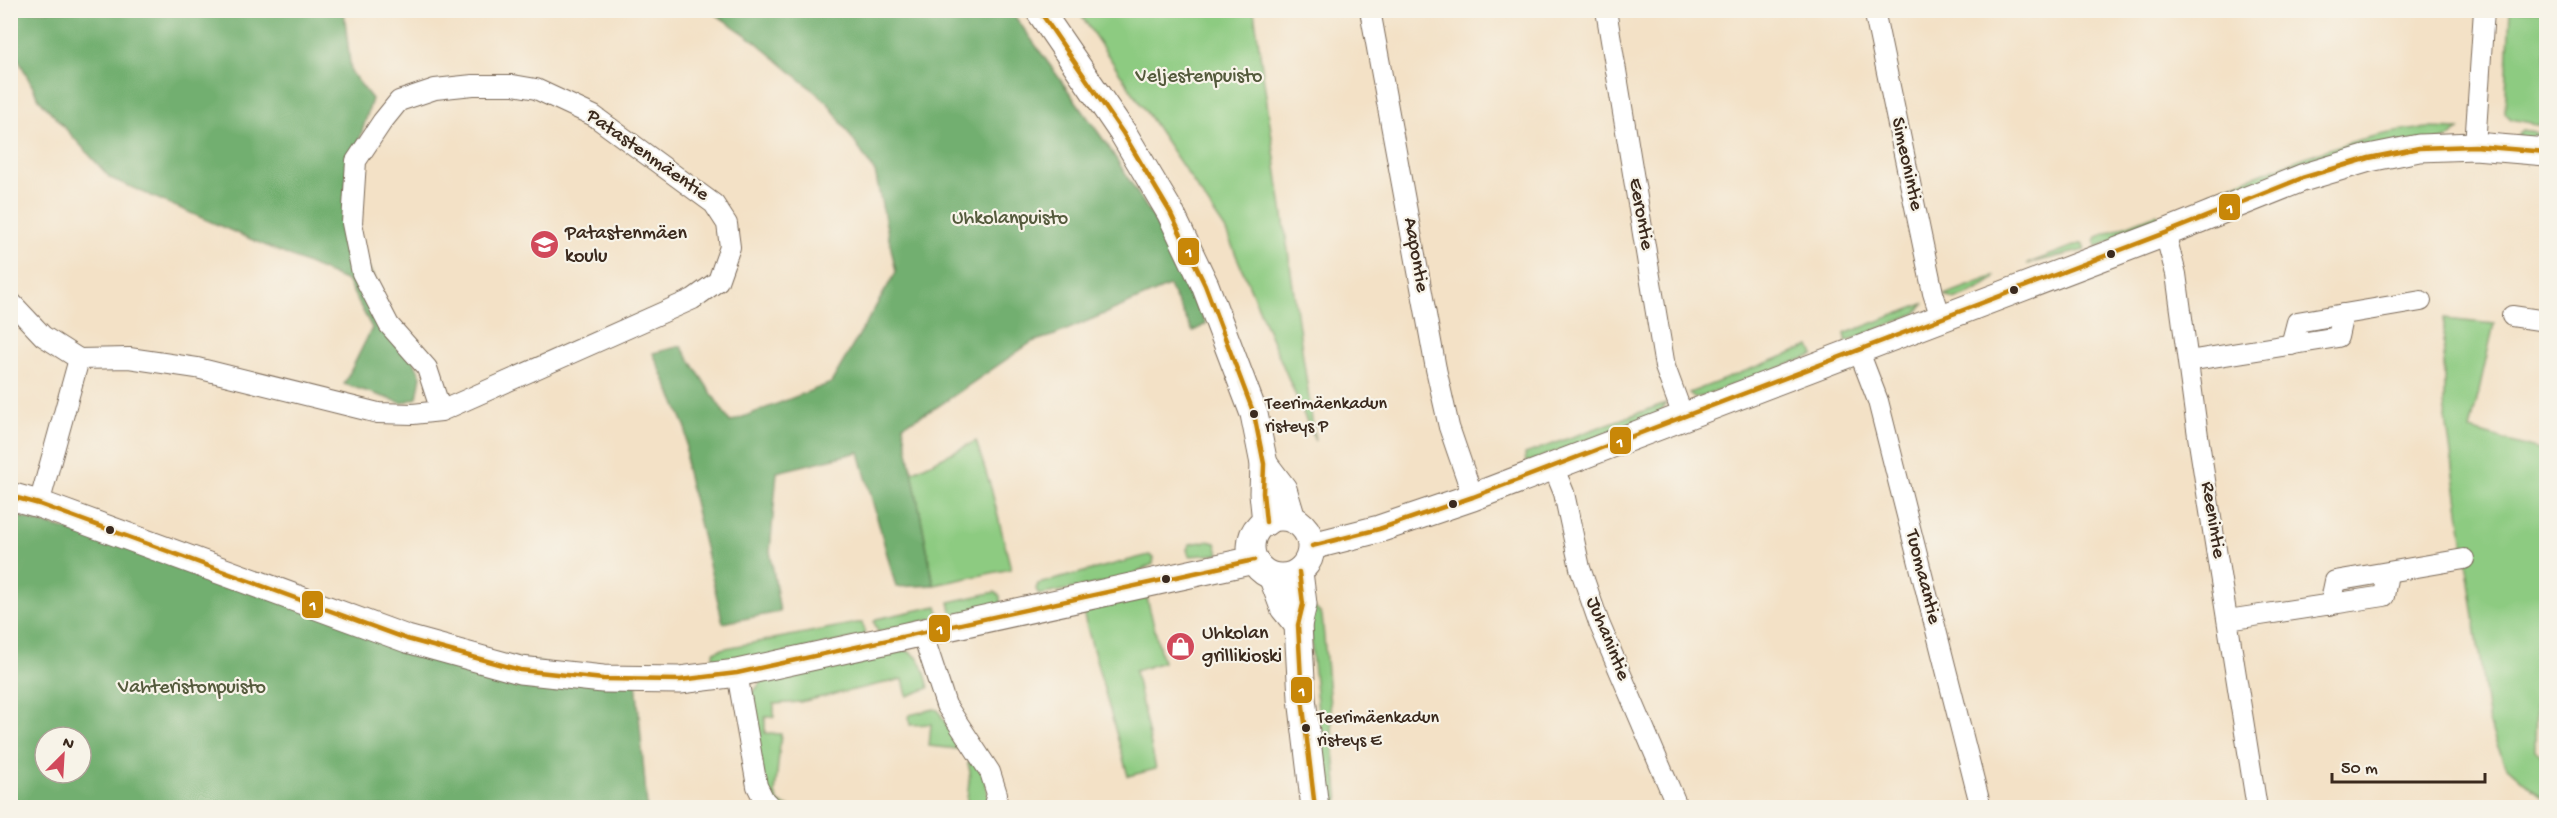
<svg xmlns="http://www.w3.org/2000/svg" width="2557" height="818" font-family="'Gochi Hand',sans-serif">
	<rect width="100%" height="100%" fill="#f7f3e8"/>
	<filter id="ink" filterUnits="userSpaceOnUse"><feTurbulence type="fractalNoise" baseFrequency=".0167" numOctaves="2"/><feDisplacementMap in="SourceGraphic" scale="12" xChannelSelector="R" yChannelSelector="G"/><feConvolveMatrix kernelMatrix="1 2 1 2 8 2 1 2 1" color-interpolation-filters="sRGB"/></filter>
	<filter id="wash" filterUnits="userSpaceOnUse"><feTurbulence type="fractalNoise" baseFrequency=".008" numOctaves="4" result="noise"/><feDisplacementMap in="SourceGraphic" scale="24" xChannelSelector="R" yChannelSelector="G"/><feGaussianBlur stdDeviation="1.35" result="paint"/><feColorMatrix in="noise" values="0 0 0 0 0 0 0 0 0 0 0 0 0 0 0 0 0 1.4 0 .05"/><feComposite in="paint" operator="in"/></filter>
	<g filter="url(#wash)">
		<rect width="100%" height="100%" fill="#f3e1c6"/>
		<!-- green -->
		<g fill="#8dcb81" stroke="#647a50" stroke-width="1.5">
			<polygon points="1078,11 1254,11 1315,441 1225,229"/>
			<polygon points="2510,11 2546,11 2546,126 2511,119 2505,113"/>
			<path d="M2429,128L2459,129L2449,138L2211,203L2208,196L2211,193C2280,167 2353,133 2429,128Z"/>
			<polygon points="2523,130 2546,134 2546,143 2519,138 2519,134"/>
			<polygon points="2156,214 2161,217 2161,221 2096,247 2095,241 2097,237"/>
			<polygon points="2079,244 2083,244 2085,250 2027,264"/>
			<polygon points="1995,276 1994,279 1974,292 1954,300 1944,295"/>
			<polygon points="1923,304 1917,313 1846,342 1844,334"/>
			<polygon points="2444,319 2494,324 2470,430 2546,452 2546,639 2537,646 2535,750 2546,760 2546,801 2505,765 2489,724 2444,404"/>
			<polygon points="1810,346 1814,355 1699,397 1694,397 1689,393"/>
			<polygon points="1666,403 1661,411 1652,416 1526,463 1525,454"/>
			<polygon points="976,441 991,488 1011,569 934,585 912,472"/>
			<polygon points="1207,541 1216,543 1219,554 1189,556 1187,549 1190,544"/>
			<polygon points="1149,555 1154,557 1153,564 1124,579 1039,595 1036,589 1038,584"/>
			<polygon points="995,592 1000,596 1001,606 952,615 949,602"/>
			<polygon points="1146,594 1163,662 1135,671 1156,769 1128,776 1082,609"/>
			<polygon points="937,606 940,617 878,632 874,622 876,619"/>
			<polygon points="1310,609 1316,609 1322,615 1339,807 1328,807 1312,653"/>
			<polygon points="857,623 862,623 865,630 864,636 709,669 714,652 721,649"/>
			<path d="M897,649C921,651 924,667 929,688L907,696L903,679L800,702L774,704V717H765V733L781,734L775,794L779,803L791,808L775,807L766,798L750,696L763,680Z"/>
			<polygon points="934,709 938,710 946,724 963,743 957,749 929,746 931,724 910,725 909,715"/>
			<polygon points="975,759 985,772 989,807 966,808 970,772 968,763"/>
		</g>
		<!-- forest -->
		<g fill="#72af6f" stroke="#566c46" stroke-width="1.5" fill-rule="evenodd">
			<polygon points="10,11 344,11 351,72 372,99 346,184 355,239 421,376 417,398 402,403 344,384 372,328 347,281 110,178 39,99 11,45"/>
			<polygon points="711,11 1011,11 1108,146 1155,221 1206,324 1193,332 1169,286 1055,335 1032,342 937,407 903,425 934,585 896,587 859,452 777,472 770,551 780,612 723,623 686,468 686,428 653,353 681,346 730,422 831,383 896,272 875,172 828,103 756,42"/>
			<path d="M10,514L238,577L407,639L636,680L647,807H11ZM45,737H81V773H45Z"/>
		</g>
	</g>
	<g filter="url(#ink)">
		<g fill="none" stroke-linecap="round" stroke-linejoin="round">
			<defs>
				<g id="street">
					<polyline points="1370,10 1436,369 1449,427 1473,497"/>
					<polyline points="1606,10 1665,367 1683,416"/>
					<polyline points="1874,10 1933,293 1941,318"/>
					<polyline points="2475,146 2484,10"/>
					<polyline points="2165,233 2176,274 2198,436 2257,808"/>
					<polyline points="10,301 43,336 79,359 129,358 197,368 378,413 413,414 441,411 693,299 718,281 730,247 727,224 714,204 594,116 536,89 513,85 473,85 435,89 399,101 382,122 356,161 352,223 362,273 389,325 427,368 441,411"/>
					<polyline points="2512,316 2546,321"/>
					<polyline points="2291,345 2297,322 2421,301"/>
					<polyline points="1858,349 1878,401 1981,808"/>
					<polyline points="2188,361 2338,337 2343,314"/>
					<polyline points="1553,466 1564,493 1580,568 1599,623 1678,808"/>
					<polyline points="39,504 79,359"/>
					<polyline points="2330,605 2335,581 2464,559"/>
					<polyline points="2228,620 2384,596 2388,573"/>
					<polyline points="922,632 946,705 990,772 997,794 993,808"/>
					<polyline points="737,673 757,786 764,800 772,808"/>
				</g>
				<g id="secondary">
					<polyline points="1039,10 1123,133 1170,212 1205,285 1254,414 1264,464 1263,493 1266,522"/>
					<polyline points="1264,464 1283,489 1292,519"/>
					<polyline points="10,496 39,504 407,639 520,670 603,679 680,680 737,673 1254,560"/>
					<circle cx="1281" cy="547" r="30"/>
					<polyline points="1312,546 1379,529 1473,497 2165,233 2302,178 2369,158 2419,148 2475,146 2546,152"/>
					<polyline points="1299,572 1303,604 1298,625 1302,698 1315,808"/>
					<polyline points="1272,576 1284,608 1298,625"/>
				</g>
			</defs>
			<!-- street casing -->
			<use href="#street" stroke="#7b6a59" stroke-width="22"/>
			<!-- secondary casing -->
			<use href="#secondary" stroke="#7b6a59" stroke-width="29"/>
			<!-- street -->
			<use href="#street" stroke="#fff" stroke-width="20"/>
			<!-- secondary -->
			<use href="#secondary" stroke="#fff" stroke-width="27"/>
			<defs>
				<g id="bus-1">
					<polyline points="1039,10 1123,133 1170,212 1205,285 1254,414 1264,464 1263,493 1266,522"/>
					<polyline points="10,496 39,504 407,639 520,670 603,679 680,680 737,673 1254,560"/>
					<polyline points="1312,546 1379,529 1473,497 2165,233 2302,178 2369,158 2419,148 2475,146 2546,152"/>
					<polyline points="1299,572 1303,604 1298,625 1302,698 1315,808"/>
				</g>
			</defs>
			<!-- bus-1 casing -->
			<use href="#bus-1" stroke="#f7f3e8" stroke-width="9"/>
			<!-- bus-1 -->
			<use href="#bus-1" stroke="#c88708" stroke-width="4.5"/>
		</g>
	</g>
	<!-- icons -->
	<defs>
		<symbol id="school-disc" viewBox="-11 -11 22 22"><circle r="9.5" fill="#d1495b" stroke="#f7f3e8"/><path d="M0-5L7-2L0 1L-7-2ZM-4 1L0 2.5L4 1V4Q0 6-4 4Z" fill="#fff"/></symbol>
		<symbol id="shop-disc" viewBox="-11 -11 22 22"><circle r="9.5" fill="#d1495b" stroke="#f7f3e8"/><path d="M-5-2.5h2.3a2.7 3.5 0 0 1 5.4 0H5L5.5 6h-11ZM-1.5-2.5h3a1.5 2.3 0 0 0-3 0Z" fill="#fff"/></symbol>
	</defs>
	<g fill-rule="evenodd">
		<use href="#school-disc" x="528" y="228" width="33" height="33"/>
		<use href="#shop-disc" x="1164" y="630" width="33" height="33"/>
	</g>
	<!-- markers -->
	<g fill="#3b2a1e" stroke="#f7f3e8" stroke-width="2">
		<circle cx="2111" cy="254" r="5"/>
		<circle cx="2014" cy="290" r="5"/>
		<circle cx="1254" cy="414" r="5"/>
		<circle cx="1453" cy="504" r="5"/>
		<circle cx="110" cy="530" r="5"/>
		<circle cx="1166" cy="579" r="5"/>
		<circle cx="1306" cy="728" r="5"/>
	</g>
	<g text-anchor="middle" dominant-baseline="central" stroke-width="4.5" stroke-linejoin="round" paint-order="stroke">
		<!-- bus labels -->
		<g font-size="18" fill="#3b2a1e" stroke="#f7f3e8" text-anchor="start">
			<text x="1265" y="404">Teerimäenkadun<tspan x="1265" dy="23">risteys P</tspan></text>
			<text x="1317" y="718">Teerimäenkadun<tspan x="1317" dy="23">risteys E</tspan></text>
		</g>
		<!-- park labels -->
		<g font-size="20" fill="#545a3c" stroke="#f7f3e8">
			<text x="1199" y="77">Veljestenpuisto</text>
			<text x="1010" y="219">Uhkolanpuisto</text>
			<text x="192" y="688">Vahteristonpuisto</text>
		</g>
		<!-- street labels -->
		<g font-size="20" fill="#3b2a1e" stroke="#f7f3e8">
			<text transform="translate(647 156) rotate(35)">Patastenmäentie</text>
			<text transform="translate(1906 164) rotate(78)">Simeonintie</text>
			<text transform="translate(1640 214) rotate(80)">Eerontie</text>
			<text transform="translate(1415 255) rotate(80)">Aapontie</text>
			<text transform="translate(2212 520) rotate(81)">Reenintie</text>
			<text transform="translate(1922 577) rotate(76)">Tuomaantie</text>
			<text transform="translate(1607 639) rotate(68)">Juhanintie</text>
		</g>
		<!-- poi labels -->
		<g font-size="20" fill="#3b2a1e" stroke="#f7f3e8" text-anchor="start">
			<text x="565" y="234">Patastenmäen<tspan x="565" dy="23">koulu</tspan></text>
			<text x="1202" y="634">Uhkolan<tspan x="1202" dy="23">grillikioski</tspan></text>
		</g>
	</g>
	<g stroke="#f7f3e8" stroke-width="2">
		<rect x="2218" y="193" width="23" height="28" rx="6" fill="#c88708"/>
		<rect x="1177" y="237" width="23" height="29" rx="6" fill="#c88708"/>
		<rect x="1609" y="426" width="23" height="29" rx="6" fill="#c88708"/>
		<rect x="301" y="590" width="23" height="29" rx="6" fill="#c88708"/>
		<rect x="928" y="614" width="23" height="29" rx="6" fill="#c88708"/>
		<rect x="1290" y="676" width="23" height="28" rx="6" fill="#c88708"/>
	</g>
	<g font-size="16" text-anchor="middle" font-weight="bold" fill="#fff">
		<text x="2230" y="213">1</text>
		<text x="1189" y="257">1</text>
		<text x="1620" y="447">1</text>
		<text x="313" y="610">1</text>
		<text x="940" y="634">1</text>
		<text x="1302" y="696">1</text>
	</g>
	<!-- margin -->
	<rect width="2557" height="818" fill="none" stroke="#f7f3e8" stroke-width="36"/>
	<!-- north arrow -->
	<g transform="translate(63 755) rotate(24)"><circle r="28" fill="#f7f3e8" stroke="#aca397" stroke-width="1.5"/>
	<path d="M0-4.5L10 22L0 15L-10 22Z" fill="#d1495b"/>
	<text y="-9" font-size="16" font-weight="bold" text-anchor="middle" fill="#3b2a1e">N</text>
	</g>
	<!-- scale -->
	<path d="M2332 773v9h153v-9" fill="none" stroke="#3b2a1e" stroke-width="3"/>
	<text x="2341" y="773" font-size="18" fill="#3b2a1e" stroke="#f7f3e8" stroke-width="4.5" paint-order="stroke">50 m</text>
</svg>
